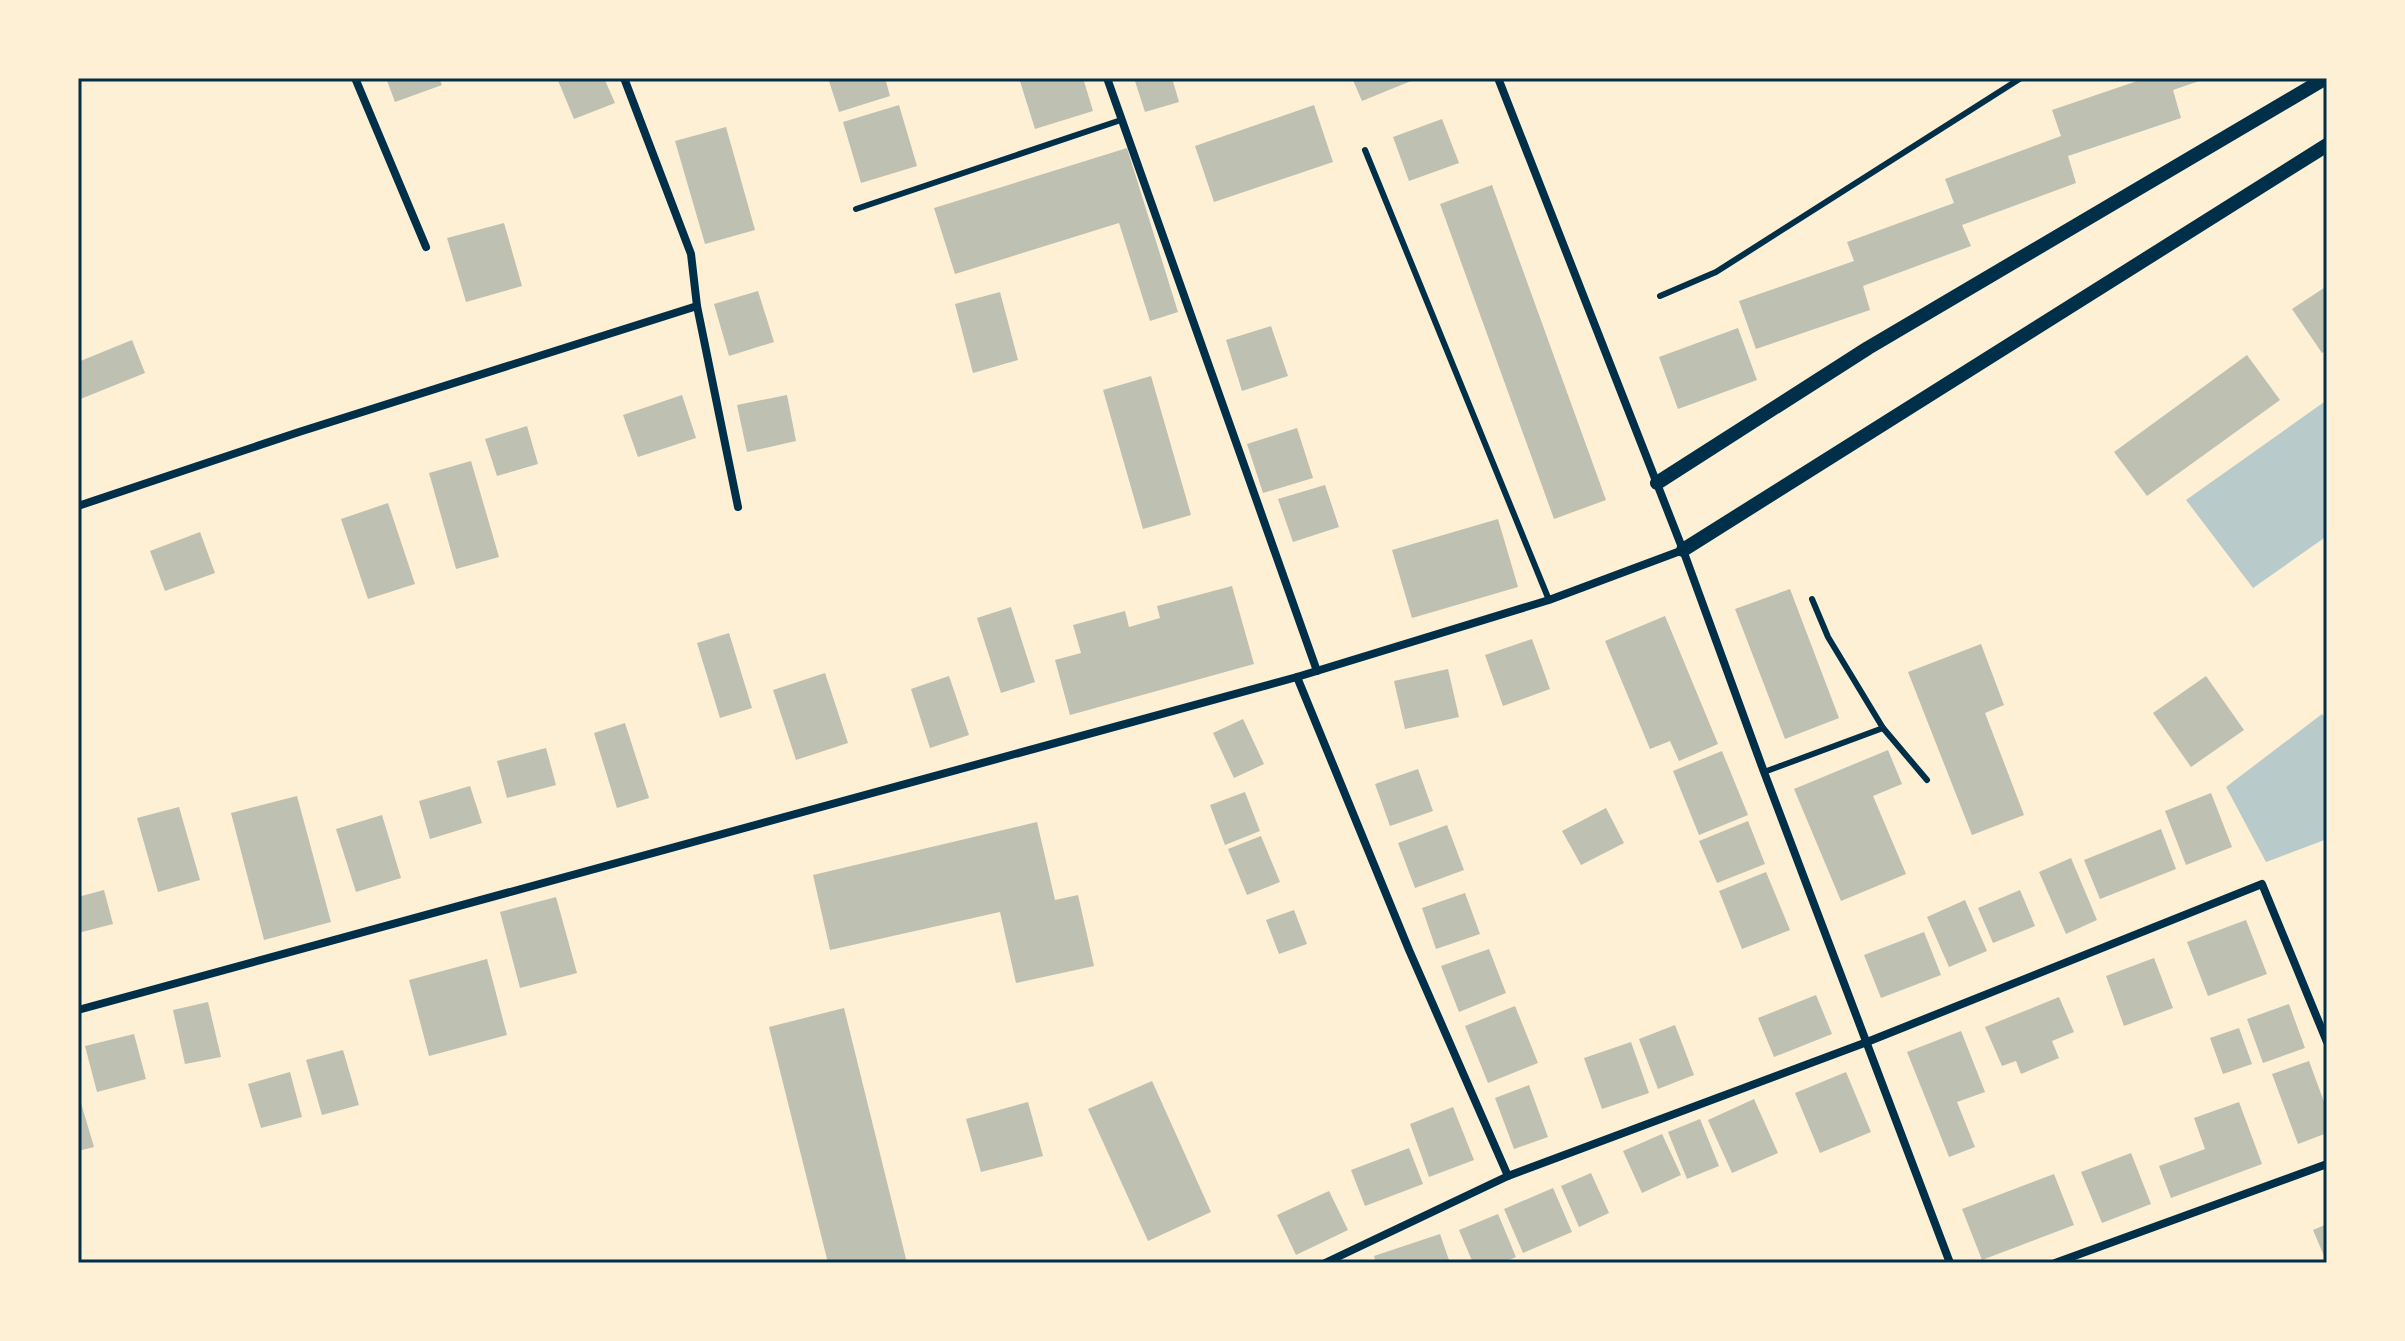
<svg xmlns="http://www.w3.org/2000/svg" width="2405" height="1341" font-family="'Libre Baskerville',serif">
	<rect width="100%" height="100%" fill="#fdf0d5"/>
	<!-- green -->
	<g fill="#b9caca">
		<polygon points="2327,400 2327,536 2253,588 2186,500"/>
		<polygon points="2322,714 2327,720 2327,839 2266,862 2226,787"/>
	</g>
	<!-- building -->
	<g fill="#bec0b2">
		<polygon points="386,78 439,78 442,85 395,102"/>
		<polygon points="557,78 604,78 615,103 574,119"/>
		<polygon points="828,78 885,78 890,96 839,112"/>
		<polygon points="1019,78 1083,78 1093,111 1035,129"/>
		<polygon points="1134,78 1172,78 1179,102 1145,112"/>
		<polygon points="1352,78 1410,78 1411,81 1362,101"/>
		<polygon points="2146,78 2208,78 2173,90 2181,118 2068,156 2076,183 1962,225 1971,246 1863,286 1870,310 1756,349 1739,301 1854,261 1847,242 1954,203 1945,179 2061,136 2052,110"/>
		<polygon points="899,105 917,166 861,183 843,122"/>
		<polygon points="1314,105 1333,162 1214,202 1195,146"/>
		<polygon points="1442,119 1459,163 1409,181 1393,137"/>
		<polygon points="726,127 755,230 705,244 675,141"/>
		<polygon points="1127,148 1178,312 1150,321 1119,223 955,274 934,208"/>
		<polygon points="1492,185 1606,500 1554,519 1440,204"/>
		<polygon points="504,223 522,286 466,302 447,238"/>
		<polygon points="2327,286 2327,350 2322,353 2292,309"/>
		<polygon points="758,291 774,342 729,356 714,304"/>
		<polygon points="1000,292 1018,360 973,373 955,304"/>
		<polygon points="1271,326 1288,376 1242,391 1226,340"/>
		<polygon points="1738,328 1757,380 1678,409 1659,357"/>
		<polygon points="132,340 145,373 78,400 78,362"/>
		<polygon points="2247,355 2280,400 2147,496 2114,452"/>
		<polygon points="1151,376 1191,515 1143,529 1103,390"/>
		<polygon points="682,395 696,438 638,457 623,415"/>
		<polygon points="787,395 796,441 747,452 737,405"/>
		<polygon points="527,426 538,464 497,476 485,439"/>
		<polygon points="1297,428 1313,478 1263,493 1247,444"/>
		<polygon points="471,461 499,557 456,569 429,473"/>
		<polygon points="1325,485 1339,527 1293,542 1278,499"/>
		<polygon points="388,503 415,584 368,599 341,519"/>
		<polygon points="1498,519 1518,587 1412,618 1392,550"/>
		<polygon points="200,532 215,573 165,591 150,551"/>
		<polygon points="1232,586 1254,664 1070,715 1055,660 1081,653 1073,625 1125,611 1129,627 1160,618 1157,606"/>
		<polygon points="1790,589 1839,718 1785,739 1735,609"/>
		<polygon points="1011,607 1035,682 1001,693 977,618"/>
		<polygon points="1665,616 1718,744 1679,761 1670,741 1650,749 1605,641"/>
		<polygon points="729,633 752,708 720,718 697,643"/>
		<polygon points="1532,639 1550,689 1503,706 1485,655"/>
		<polygon points="1981,644 2004,705 1985,713 2024,815 1972,835 1908,672"/>
		<polygon points="1448,669 1459,717 1405,729 1394,681"/>
		<polygon points="825,673 848,743 796,760 773,690"/>
		<polygon points="949,676 969,735 930,748 911,689"/>
		<polygon points="2206,676 2244,730 2191,767 2153,713"/>
		<polygon points="1243,719 1264,764 1234,778 1213,733"/>
		<polygon points="625,723 649,798 617,808 594,733"/>
		<polygon points="546,748 556,785 507,798 497,761"/>
		<polygon points="1888,750 1902,784 1873,796 1906,874 1841,901 1794,789"/>
		<polygon points="1722,751 1748,815 1699,835 1673,771"/>
		<polygon points="1418,769 1433,811 1390,826 1375,784"/>
		<polygon points="470,786 482,823 430,839 419,801"/>
		<polygon points="1245,792 1260,831 1225,845 1210,805"/>
		<polygon points="2211,793 2232,847 2186,865 2165,811"/>
		<polygon points="297,796 331,922 264,940 231,813"/>
		<polygon points="179,807 200,880 158,892 137,818"/>
		<polygon points="1606,808 1624,843 1581,865 1562,831"/>
		<polygon points="382,815 401,878 356,892 336,829"/>
		<polygon points="1748,821 1765,864 1717,883 1699,841"/>
		<polygon points="1037,822 1055,900 1078,895 1094,966 1016,983 1000,912 830,950 813,875"/>
		<polygon points="1447,825 1464,870 1415,888 1398,843"/>
		<polygon points="2161,829 2176,869 2100,899 2084,860"/>
		<polygon points="1261,836 1280,882 1247,895 1228,849"/>
		<polygon points="2071,858 2097,920 2066,934 2039,872"/>
		<polygon points="1766,872 1790,930 1742,949 1719,891"/>
		<polygon points="104,890 113,924 78,933 78,897"/>
		<polygon points="2020,890 2035,926 1993,943 1978,908"/>
		<polygon points="1465,893 1480,934 1436,949 1422,908"/>
		<polygon points="556,897 577,973 520,988 500,912"/>
		<polygon points="1965,900 1987,951 1949,967 1927,917"/>
		<polygon points="1294,910 1307,944 1279,954 1266,920"/>
		<polygon points="2246,920 2267,974 2208,996 2187,942"/>
		<polygon points="1924,932 1941,975 1881,998 1864,955"/>
		<polygon points="1489,949 1506,993 1459,1012 1441,966"/>
		<polygon points="2154,958 2173,1008 2124,1026 2106,976"/>
		<polygon points="487,959 507,1035 429,1056 409,980"/>
		<polygon points="1816,995 1832,1034 1774,1057 1758,1018"/>
		<polygon points="2059,997 2074,1032 2052,1041 2059,1058 2021,1074 2016,1061 2002,1066 1985,1027"/>
		<polygon points="208,1002 221,1057 185,1064 173,1010"/>
		<polygon points="2289,1004 2305,1048 2263,1063 2247,1019"/>
		<polygon points="1515,1006 1538,1063 1488,1083 1465,1026"/>
		<polygon points="844,1008 907,1263 828,1263 769,1027"/>
		<polygon points="1675,1025 1694,1075 1658,1089 1639,1039"/>
		<polygon points="2239,1028 2252,1064 2223,1074 2210,1038"/>
		<polygon points="1961,1031 1985,1092 1957,1102 1975,1147 1949,1157 1907,1052"/>
		<polygon points="134,1034 146,1079 97,1092 85,1046"/>
		<polygon points="1631,1042 1649,1093 1602,1109 1584,1058"/>
		<polygon points="343,1050 359,1105 322,1115 306,1060"/>
		<polygon points="2309,1061 2327,1110 2327,1133 2298,1144 2272,1074"/>
		<polygon points="290,1072 302,1117 261,1128 248,1084"/>
		<polygon points="1846,1072 1871,1132 1820,1153 1795,1093"/>
		<polygon points="1152,1081 1211,1212 1148,1241 1088,1109"/>
		<polygon points="1529,1085 1548,1137 1514,1149 1495,1098"/>
		<polygon points="78,1093 94,1147 78,1151"/>
		<polygon points="1754,1099 1778,1153 1732,1173 1708,1120"/>
		<polygon points="1028,1102 1043,1156 981,1172 966,1119"/>
		<polygon points="2239,1102 2262,1164 2171,1198 2159,1166 2205,1149 2194,1118"/>
		<polygon points="1453,1107 1474,1160 1429,1177 1410,1124"/>
		<polygon points="1700,1119 1719,1166 1687,1179 1668,1132"/>
		<polygon points="1662,1134 1681,1175 1642,1193 1623,1151"/>
		<polygon points="1409,1148 1423,1184 1365,1206 1351,1170"/>
		<polygon points="2131,1153 2151,1204 2102,1223 2081,1172"/>
		<polygon points="1591,1173 1609,1213 1579,1227 1561,1186"/>
		<polygon points="2054,1174 2074,1225 1982,1260 1962,1209"/>
		<polygon points="1553,1188 1572,1232 1523,1253 1504,1209"/>
		<polygon points="1329,1191 1348,1230 1296,1255 1277,1215"/>
		<polygon points="1498,1214 1516,1257 1502,1263 1473,1263 1459,1230"/>
		<polygon points="2327,1224 2327,1263 2313,1230"/>
		<polygon points="1440,1234 1450,1263 1376,1263 1374,1256"/>
	</g>
	<g fill="none" stroke-linecap="round" stroke-linejoin="round">
		<!-- service -->
		<g stroke="#003049" stroke-width="6">
			<polyline points="1365,150 1549,600"/>
			<polyline points="856,209 1121,120"/>
			<polyline points="1660,296 1716,272 2021,78"/>
			<polyline points="1812,599 1828,637 1883,728 1927,780"/>
			<polyline points="1764,772 1883,728"/>
		</g>
		<!-- minor -->
		<g stroke="#003049" stroke-width="8">
			<polyline points="355,78 426,247"/>
			<polyline points="624,78 691,254 697,306 738,507"/>
			<polyline points="1107,78 1317,671"/>
			<polyline points="1498,78 1683,550 1764,772 1950,1263"/>
			<polyline points="78,506 299,432 697,306"/>
			<polyline points="1297,677 1409,950 1508,1176"/>
			<polyline points="78,1010 1297,677 1549,600 1683,550"/>
			<polyline points="1325,1263 1508,1176 1867,1042 2262,884 2327,1042"/>
			<polyline points="2055,1263 2327,1164"/>
		</g>
		<!-- tertiary -->
		<g stroke="#003049" stroke-width="14">
			<polyline points="1657,483 1868,348 2326,78"/>
			<polyline points="1683,550 2327,145"/>
		</g>
	</g>
	<!-- border -->
	<rect width="2405" height="1341" fill="none" stroke="#fdf0d5" stroke-width="160"/>
	<rect x="80" y="80" width="2245" height="1181" fill="none" stroke="#003049" stroke-width="3"/>
</svg>
